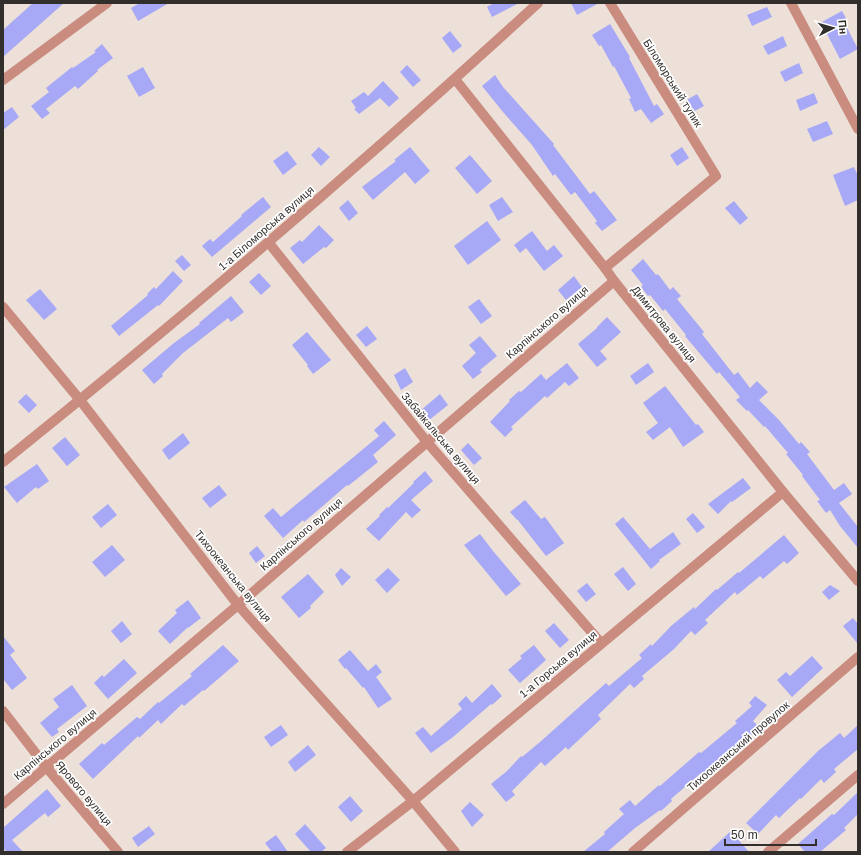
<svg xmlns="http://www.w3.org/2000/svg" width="861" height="855" font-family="Arial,sans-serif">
	<rect width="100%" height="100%" fill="#ede0d9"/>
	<!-- building -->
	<g fill="#a7a8f6">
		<polygon points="33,3 64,3 3,57 3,30"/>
		<polygon points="140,3 169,3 138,21 131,8"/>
		<polygon points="494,3 519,3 492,17 487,7"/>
		<polygon points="571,3 599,3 577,15"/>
		<polygon points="767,7 772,17 752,26 747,15"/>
		<polygon points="842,11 847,20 844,22 858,49 840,59 826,32 823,33 818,24"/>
		<polygon points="610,24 630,57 629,58 654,106 657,104 664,114 651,123 641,109 635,112 629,99 631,98 614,66 613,67 601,45 599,46 592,35"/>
		<polygon points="450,31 462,46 453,53 442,38"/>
		<polygon points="783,36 787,46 768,55 763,46"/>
		<polygon points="102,44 113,58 97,70 98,71 78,89 75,86 46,109 50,113 42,119 31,106 49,92 46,88 72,67 73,68 96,52 94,51"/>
		<polygon points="799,63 803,73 785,82 780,72"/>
		<polygon points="407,65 421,80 413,87 400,72"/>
		<polygon points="143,67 155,88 139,97 127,76"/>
		<polygon points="495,75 503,87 554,144 553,145 590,194 594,191 617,220 602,231 595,223 597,221 575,192 571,195 555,174 553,176 532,145 503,112 482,86"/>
		<polygon points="383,81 399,98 389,107 380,98 359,114 354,109 356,108 351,101 364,92 368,96"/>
		<polygon points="814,93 818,103 800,111 796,100"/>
		<polygon points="697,94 704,106 691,113 685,101"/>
		<polygon points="12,107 19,117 3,130 3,113"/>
		<polygon points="827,121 833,134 813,142 807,129"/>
		<polygon points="319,147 330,157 321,166 311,155"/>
		<polygon points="410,147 430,171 415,184 405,172 373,200 362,187 396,161 394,160"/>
		<polygon points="682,147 689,158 677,166 670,155"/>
		<polygon points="287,151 297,164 283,175 273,161"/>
		<polygon points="470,155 492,181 477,194 455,168"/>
		<polygon points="854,167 858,176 858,200 845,206 833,175"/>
		<polygon points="263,197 271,207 212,257 202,246 210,239 213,242 242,216 241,215"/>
		<polygon points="502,197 513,212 498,221 489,205"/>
		<polygon points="348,200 358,213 349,221 339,208"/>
		<polygon points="734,201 748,218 740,225 725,208"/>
		<polygon points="487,221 501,240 468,265 454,246"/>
		<polygon points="319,225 334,240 326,248 324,247 303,264 290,248 300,240 302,242"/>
		<polygon points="532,231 547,251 554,245 563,256 544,271 526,248 520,253 514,245"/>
		<polygon points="182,255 191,265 184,271 175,261"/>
		<polygon points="643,259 656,275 658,274 670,290 673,287 681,296 677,299 704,332 702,334 734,375 738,372 750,388 757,381 768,392 759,400 779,420 799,444 801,442 810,452 807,454 834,490 844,483 852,494 839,503 858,527 858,548 840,526 830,510 826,513 817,501 820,500 802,476 803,475 786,454 788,453 765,426 764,427 748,410 747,411 736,400 740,397 719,372 717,374 685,336 686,335 665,309 663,311 650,295 648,296 641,287 643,285 631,270"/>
		<polygon points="173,271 183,281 159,306 158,305 119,336 111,326 148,295 147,294 154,287 156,289"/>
		<polygon points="259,273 271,286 261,295 249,282"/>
		<polygon points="574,276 582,287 566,300 558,290"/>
		<polygon points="40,289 57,309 44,320 26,300"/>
		<polygon points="231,296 244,312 231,322 228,318 183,353 162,374 163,376 154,384 142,370 174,343 200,324 199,323"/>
		<polygon points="479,299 492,316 481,324 468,307"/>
		<polygon points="607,317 621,332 600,351 607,359 597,367 578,344 597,328 597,327"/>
		<polygon points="367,326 377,339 366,347 356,335"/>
		<polygon points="307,332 331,360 313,374 307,366 308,365 292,345"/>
		<polygon points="480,336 497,356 480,370 482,372 473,379 462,366 476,353 469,345"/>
		<polygon points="567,363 579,378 569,386 565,382 547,398 545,396 511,427 513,429 505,437 490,422 510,401 509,400 519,391 521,392 541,374 546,380"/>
		<polygon points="648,363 654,372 636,385 630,376"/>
		<polygon points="405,368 413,382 401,390 394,375"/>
		<polygon points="665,386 696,425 698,424 704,432 683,447 670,427 653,440 646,432 658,423 643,403"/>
		<polygon points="26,394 37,405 29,413 18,402"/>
		<polygon points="440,394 448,405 428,421 420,411"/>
		<polygon points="384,421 396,435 373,455 378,462 348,486 347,485 324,505 304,522 303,520 283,538 264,516 273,508 281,517 379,436 374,430"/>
		<polygon points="183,433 190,443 169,460 162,450"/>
		<polygon points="65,437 80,455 67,466 52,448"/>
		<polygon points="468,443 482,458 474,465 461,450"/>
		<polygon points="37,464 49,481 38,489 36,487 17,503 4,487"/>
		<polygon points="425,471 433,481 411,500 421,510 412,518 406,512 379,541 366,529 380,516 379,515 387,507 388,508 414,483 413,482"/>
		<polygon points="743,478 751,488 732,502 731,501 718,514 708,504"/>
		<polygon points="219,485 227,495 210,508 202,498"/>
		<polygon points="525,500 541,519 545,517 564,543 546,556 517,519 517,520 510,512"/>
		<polygon points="108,504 117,515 101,528 92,517"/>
		<polygon points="693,513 705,527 697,533 686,519"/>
		<polygon points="623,517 650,549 673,532 681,544 659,560 660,561 651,569 615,524"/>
		<polygon points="480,534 493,551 521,584 506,596 464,545"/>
		<polygon points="784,535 799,553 787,564 784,561 763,579 760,576 737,595 735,592 705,620 708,623 695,635 691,631 674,649 642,676 644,679 634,688 630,684 598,715 601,719 568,750 566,747 545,766 541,762 512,791 515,795 506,802 491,784 507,771 521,756 522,757 540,742 606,683 609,686 642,658 639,655 651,644 652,646 671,626 694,607 695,609 716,589 717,590 738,572 739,573"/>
		<polygon points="112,545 125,560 105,577 92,562"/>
		<polygon points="257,546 265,556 256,563 249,553"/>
		<polygon points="623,567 636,584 628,591 614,574"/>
		<polygon points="341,568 351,577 342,586 335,575"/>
		<polygon points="388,568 400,580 387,593 375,580"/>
		<polygon points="308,574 324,592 310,606 311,608 299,618 281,597"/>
		<polygon points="587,583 596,594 586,602 577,591"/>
		<polygon points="830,585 840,591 829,600 822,592"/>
		<polygon points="188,600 201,618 188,628 188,627 170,644 158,631 177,613 175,610"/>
		<polygon points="853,618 858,624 858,644 843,626"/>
		<polygon points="122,621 132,634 121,643 111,631"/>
		<polygon points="554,623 569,640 560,648 545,631"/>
		<polygon points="3,636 15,651 10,655 27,678 12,690 3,679"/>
		<polygon points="223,645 239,661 204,691 203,690 184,706 182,704 161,724 158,720 139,738 138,736 93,779 79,764 102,743 104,745 137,717 140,719 158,702 159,703 192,676 190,674"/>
		<polygon points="534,645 546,660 520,683 508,670 522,658 520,656"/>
		<polygon points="350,650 368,671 376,664 382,672 376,677 392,699 378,708 364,687 363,688 346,668 345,669 338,660"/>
		<polygon points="812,656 823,668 792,697 777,680 786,672 790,676"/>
		<polygon points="124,659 137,673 108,699 94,683 102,675 104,677"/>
		<polygon points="492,684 502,696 492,705 491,704 453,737 431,753 415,733 423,727 431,736 462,709 458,704 466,696 472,703"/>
		<polygon points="72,685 87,706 57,729 59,732 52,737 40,723 59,707 53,699"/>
		<polygon points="755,696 767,705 753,721 759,727 750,736 749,735 702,774 701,773 671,799 672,801 661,811 660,810 635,828 607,852 583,852 605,834 604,832 624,814 619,809 630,800 635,806 659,785 660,786 699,752 701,753 737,723 735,721 752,706 749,703"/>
		<polygon points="281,725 288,735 271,747 264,737"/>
		<polygon points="858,725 858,749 834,769 836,772 824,783 821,779 801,799 800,798 779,818 776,815 758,834 746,823 818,751 840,733 844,738"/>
		<polygon points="308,745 316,755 295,772 288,762"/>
		<polygon points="47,789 61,806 48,817 45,813 12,840 23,852 7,852 3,848 3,828"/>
		<polygon points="858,792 858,814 844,828 846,830 820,852 805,852 798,844 832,814 834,815"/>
		<polygon points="350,796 363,811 351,822 338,807"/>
		<polygon points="470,802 484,815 472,827 461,811"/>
		<polygon points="305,824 326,848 321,852 311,852 295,834"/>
		<polygon points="149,826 155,834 138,847 132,838"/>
		<polygon points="731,831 749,852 708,852"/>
		<polygon points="276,835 288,852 272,852 265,843"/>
	</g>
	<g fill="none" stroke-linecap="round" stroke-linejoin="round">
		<!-- minor -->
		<g stroke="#c98c7f" stroke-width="10">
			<polyline points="791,3 858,129"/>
			<polyline points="455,79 605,268 614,281 783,492 858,581"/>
			<polyline points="3,80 107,3"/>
			<polyline points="269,243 427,442 601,643"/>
			<polyline points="605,268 716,176 610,3"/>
			<polyline points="3,307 80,400 238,605 413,801 455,852"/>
			<path d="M3,462C186,315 365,162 538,3"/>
			<polyline points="3,711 47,768 118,852"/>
			<polyline points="3,804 238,605 614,281"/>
			<polyline points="347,852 413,801 783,492"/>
			<polyline points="633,852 858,657"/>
			<polyline points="768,852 858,775"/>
		</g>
	</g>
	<g text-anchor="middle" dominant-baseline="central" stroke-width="3.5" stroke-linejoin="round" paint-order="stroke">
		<!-- street labels -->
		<g font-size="11" fill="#322e2b" stroke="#fff">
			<text transform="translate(673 83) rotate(58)">Біломорський тупик</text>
			<text transform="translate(266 228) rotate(-41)">1-а Біломорська вулиця</text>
			<text transform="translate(547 322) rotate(-41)">Карпінського вулиця</text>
			<text transform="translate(664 324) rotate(51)">Димитрова вулиця</text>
			<text transform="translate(441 438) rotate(50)">Забайкальська вулиця</text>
			<text transform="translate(301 534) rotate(-41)">Карпінського вулиця</text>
			<text transform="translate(233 576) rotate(51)">Тихоокеанська вулиця</text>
			<text transform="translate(558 664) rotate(-40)">1-а Горська вулиця</text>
			<text transform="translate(55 744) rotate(-40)">Карпінського вулиця</text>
			<text transform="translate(738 746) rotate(-41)">Тихоокеанський провулок</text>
			<text transform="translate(84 793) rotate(50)">Ярового вулиця</text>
		</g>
	</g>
	<!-- border -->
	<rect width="861" height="855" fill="none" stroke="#322e2b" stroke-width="8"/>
	<!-- north arrow -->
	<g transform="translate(833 28) rotate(84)" stroke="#ffffff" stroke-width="3" paint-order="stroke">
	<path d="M0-3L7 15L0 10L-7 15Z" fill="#322e2b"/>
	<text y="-6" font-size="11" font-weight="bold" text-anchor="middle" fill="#322e2b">Пн</text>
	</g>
	<!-- scale -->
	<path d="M725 839v6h91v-6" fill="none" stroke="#322e2b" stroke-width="2"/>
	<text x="731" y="839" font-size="12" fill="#322e2b" stroke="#ffffff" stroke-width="3" paint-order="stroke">50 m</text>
</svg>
